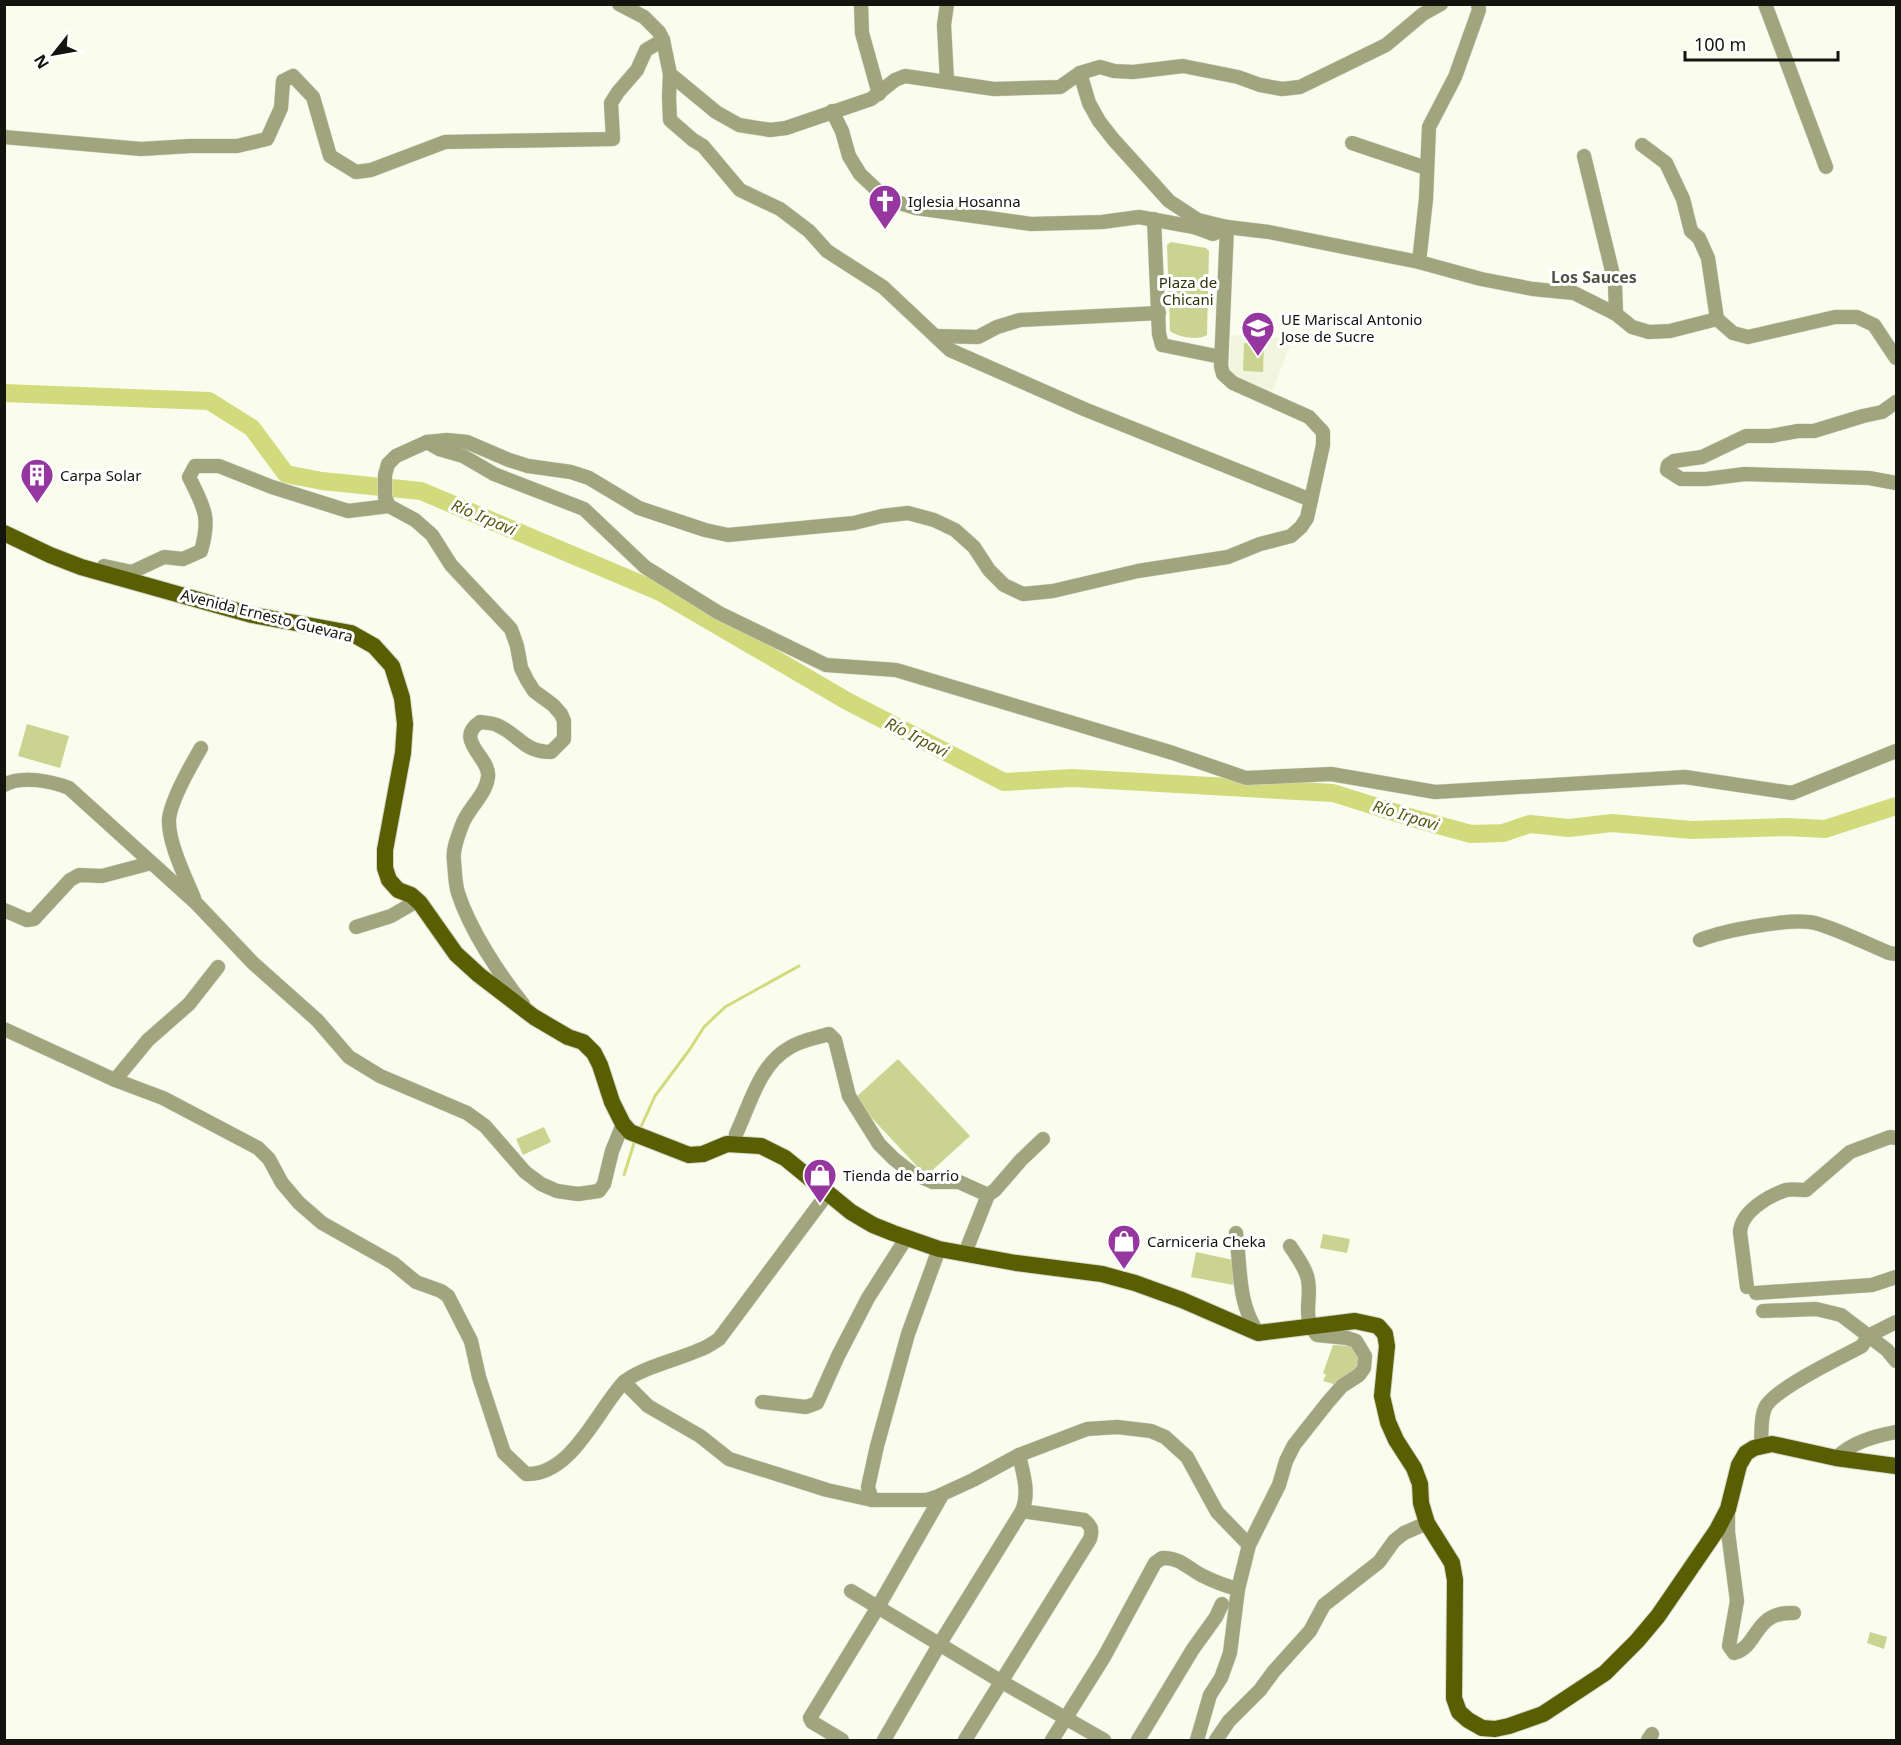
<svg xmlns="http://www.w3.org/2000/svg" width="1901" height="1745" font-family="'Noto Sans',sans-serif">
	<rect width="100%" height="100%" fill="#fafdee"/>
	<!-- built -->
	<polygon fill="#f2f5de" points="1231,335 1292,339 1273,391 1229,375"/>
	<!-- green -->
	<g fill="#cbd390">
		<path d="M1171,242L1206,248L1209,251L1207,335C1198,341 1178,337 1170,331L1167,245Z"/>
		<polygon points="1244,343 1264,344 1263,372 1243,371"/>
		<polygon points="27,724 69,736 60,768 18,756"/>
		<polygon points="898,1059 970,1136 926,1176 854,1099"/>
		<polygon points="544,1127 551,1142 523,1155 516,1139"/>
		<polygon points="1323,1234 1350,1239 1347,1253 1320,1248"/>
		<polygon points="1196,1252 1238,1261 1233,1285 1191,1277"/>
		<path d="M1333,1345L1350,1346L1355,1349C1363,1368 1350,1374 1337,1385L1323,1381L1326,1375L1323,1373Z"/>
		<polygon points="1870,1632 1887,1637 1884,1649 1867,1643"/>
	</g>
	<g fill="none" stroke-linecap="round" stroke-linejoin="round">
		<!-- stream -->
		<g stroke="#d1db7b" stroke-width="3">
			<polyline points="640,1129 655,1096 690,1049 704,1027 725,1007 799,966"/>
			<polyline points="624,1175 635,1140"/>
		</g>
		<!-- river -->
		<polyline stroke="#d1db7b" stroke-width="18" points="4,393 209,401 252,428 286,474 322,481 421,491 660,592 847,701 1004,782 1072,778 1333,793 1416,819 1471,834 1503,833 1530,824 1569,828 1612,823 1692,830 1786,827 1825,829 1896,806"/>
		<defs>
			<g id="minor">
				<polyline points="619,4 644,17 659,32 663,40 670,74 716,112 739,125 770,130 786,128 871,99 895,80 905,76 994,89 1060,87 1080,73 1100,67 1114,71 1133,72 1183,66 1238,77 1260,85 1282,89 1300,87 1386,45 1423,14 1441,4"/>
				<polyline points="861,4 862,33 879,94"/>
				<polyline points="1765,4 1826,167"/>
				<polyline points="1080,73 1089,103 1099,121 1113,139 1169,201 1198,220 1227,227 1269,232 1419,262 1481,279 1533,289 1574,293 1616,314 1632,327 1649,332 1670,331 1717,319"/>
				<polyline points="670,74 669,97 670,120 693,140 703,146 740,190 780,209 809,231 827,251 883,287 950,350 1084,409 1311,500"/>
				<polyline points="947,81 944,25 947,4"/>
				<polyline points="832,111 842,131 849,156 860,174 879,192 890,200 916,208 1031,224 1102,222 1139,217 1194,227 1213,234 1227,227"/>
				<polyline points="4,137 141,149 190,146 237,146 267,139 281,108 283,81 293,76 313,97 330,156 356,172 371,170 445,142 613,139 611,103 618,92 637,70 646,50 663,40"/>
				<polyline points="1352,143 1426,168"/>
				<polyline points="1642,145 1666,163 1683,199 1691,231 1699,238 1708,258 1717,319 1733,333 1748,337 1835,317 1857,317 1874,325 1896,358"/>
				<polyline points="1584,156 1615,283 1616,314"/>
				<polyline points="1154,219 1159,334 1162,345 1221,357"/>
				<polyline points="1419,262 1426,199 1429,127 1455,77 1479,10 1478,4"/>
				<polyline points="935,336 978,337 997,327 1020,320 1159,313"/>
				<polyline points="1896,402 1882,412 1863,416 1814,431 1798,431 1771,436 1746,436 1702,457 1674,461 1668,465 1667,470 1681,479 1706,479 1745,474 1869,478 1896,483"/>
				<polyline points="427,442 439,449 463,456 494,474 584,509 645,567 719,613 826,665 896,670 1173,753 1246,778 1331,774 1435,792 1685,777 1792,793 1896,751"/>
				<path d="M104,566L132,572L164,557L183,559L201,551C211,516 204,508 189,477L195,466H219L272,487L348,511L389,506"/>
				<path d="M4,785C21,775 51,781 69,788L196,903L253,963L317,1020L349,1057L380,1076L467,1113L485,1126L525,1172L541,1184L557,1191L578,1194L599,1191L604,1184L612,1151L623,1124"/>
				<path d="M194,898C185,876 168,843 169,819C171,800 191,765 201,748"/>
				<polyline points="4,910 27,920 34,919 70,880 79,875 102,876 151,863"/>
				<polyline points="356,927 391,916 417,901"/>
				<path d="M1700,940C1722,931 1792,917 1815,923C1840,930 1865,943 1889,953L1896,954"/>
				<path d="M523,1004C499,974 470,930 458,893C455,884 455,871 454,861C452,850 458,836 462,825C468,808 486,795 488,777C491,758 453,740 480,722C486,723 494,723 499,726C520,736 524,752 551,752L564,739V721L561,714L553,705L534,691L527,680L521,668L517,646L511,629L451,565L432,535L415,520L389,506L385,497V475L388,464L396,456L427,442L447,440L467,442L509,460L528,466L571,472L589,478L639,508L705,530L728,535L854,523L882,516L908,513L934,520L955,530L974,547L989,570L1004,585L1023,594L1053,591L1138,571L1228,557L1260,544L1291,536L1301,527L1307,518L1323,445V432L1309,417L1233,383L1223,374L1221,366L1227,227"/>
				<path d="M4,1029L115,1080L163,1098L258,1148L269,1159L282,1183L299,1203L322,1223L393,1263L416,1282L441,1291L448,1296L471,1341L479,1377L504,1453L526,1474C571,1476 597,1411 623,1383C637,1369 680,1359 699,1350C706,1348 713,1343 719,1339L827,1194"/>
				<polyline points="115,1080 148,1040 189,1004 218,967"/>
				<path d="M735,1143L736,1134C750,1105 759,1065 789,1048C801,1040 816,1038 829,1034L835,1040L849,1096L879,1144L894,1159L912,1173L933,1182H959L988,1195"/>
				<path d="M1236,1233C1241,1268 1237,1302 1258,1333"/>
				<polyline points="965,1253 988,1195 995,1190 1021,1160 1043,1139"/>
				<path d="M1747,1287L1740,1232C1741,1212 1768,1196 1786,1190C1792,1189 1799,1190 1806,1190L1850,1152L1890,1137L1896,1138"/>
				<polyline points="1756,1293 1872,1285 1896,1277"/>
				<polyline points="1763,1311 1816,1309 1841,1315 1887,1350 1896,1361"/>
				<polyline points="624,1382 648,1406 700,1436 729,1459 827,1490 872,1500 927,1500 936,1497 973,1480 1019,1455 1087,1429 1117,1427 1151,1431 1165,1437 1187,1457 1217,1512 1249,1545"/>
				<polyline points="762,1402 806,1407 817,1403 838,1356 868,1298 907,1237"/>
				<path d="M1761,1445C1762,1433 1760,1419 1765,1408C1773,1389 1842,1357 1862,1346L1868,1336L1896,1322"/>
				<path d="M1836,1458C1852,1442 1875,1436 1896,1432"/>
				<polyline points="872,1500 868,1487 877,1446 908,1334 939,1249"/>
				<path d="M1728,1509V1532L1737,1601L1729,1646L1734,1653C1759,1647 1753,1611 1794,1613"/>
				<polyline points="851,1591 1002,1682 1104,1740"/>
				<polyline points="842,1740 812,1722 810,1718 878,1607 942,1495"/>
				<path d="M884,1740L939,1645L1022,1511C1030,1492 1023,1474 1019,1455"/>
				<path d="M965,1740L1090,1539C1093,1529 1091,1526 1084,1520L1022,1511"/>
				<path d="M1052,1740L1104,1657L1155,1563L1162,1558C1179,1557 1188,1568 1201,1575C1213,1581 1225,1586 1238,1589"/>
				<polyline points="1138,1740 1193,1649 1216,1617 1222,1604"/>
				<path d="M1197,1740L1210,1695L1221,1678L1230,1653L1238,1589L1249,1545L1279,1485L1286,1461L1294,1445L1328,1402L1342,1386L1359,1375L1364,1368L1365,1356L1356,1341L1347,1338L1317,1335C1301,1316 1312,1301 1308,1280C1306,1268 1296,1255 1290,1246"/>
				<polyline points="1216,1740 1229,1721 1260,1690 1274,1671 1310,1631 1324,1605 1379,1562 1394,1541 1404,1533 1427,1523"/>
				<polyline points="1648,1740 1652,1734"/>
			</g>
			<polyline id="major" points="4,533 50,555 81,567 252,615 351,633 374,646 392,666 402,698 405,724 403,753 385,850 385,868 389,880 398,890 411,895 420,903 456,954 479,975 534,1017 568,1037 583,1042 594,1053 600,1065 612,1102 623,1124 630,1132 689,1155 703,1154 727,1144 761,1146 785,1158 851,1212 873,1225 893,1233 939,1249 1016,1263 1102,1274 1135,1283 1182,1300 1258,1333 1355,1321 1378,1326 1385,1334 1387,1346 1382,1396 1388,1422 1396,1440 1414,1468 1420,1484 1421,1503 1427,1523 1452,1563 1455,1580 1454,1698 1459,1712 1468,1720 1482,1728 1495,1729 1509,1726 1543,1714 1605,1673 1637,1641 1658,1616 1717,1530 1728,1509 1739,1465 1746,1453 1754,1448 1772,1444 1836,1458 1896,1466"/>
		</defs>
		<!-- minor casing -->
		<use href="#minor" stroke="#d5d8ca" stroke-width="15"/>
		<!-- major casing -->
		<use href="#major" stroke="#d5d8ca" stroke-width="18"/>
		<!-- minor -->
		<use href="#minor" stroke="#a0a57e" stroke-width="14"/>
		<!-- major -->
		<use href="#major" stroke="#585e01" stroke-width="16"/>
	</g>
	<!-- icons -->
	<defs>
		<symbol id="church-pin" viewBox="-11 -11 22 30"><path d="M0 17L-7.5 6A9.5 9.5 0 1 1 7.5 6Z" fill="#9637a0" stroke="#fff"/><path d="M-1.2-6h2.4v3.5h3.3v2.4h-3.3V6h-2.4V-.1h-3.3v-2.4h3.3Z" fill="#fff"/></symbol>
		<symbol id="school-pin" viewBox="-11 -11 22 30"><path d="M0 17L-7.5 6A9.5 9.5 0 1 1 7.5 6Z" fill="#9637a0" stroke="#fff"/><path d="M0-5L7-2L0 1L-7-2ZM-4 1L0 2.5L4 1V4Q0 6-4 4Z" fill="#fff"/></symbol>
		<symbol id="building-pin" viewBox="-11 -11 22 30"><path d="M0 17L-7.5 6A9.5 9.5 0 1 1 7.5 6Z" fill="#9637a0" stroke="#fff"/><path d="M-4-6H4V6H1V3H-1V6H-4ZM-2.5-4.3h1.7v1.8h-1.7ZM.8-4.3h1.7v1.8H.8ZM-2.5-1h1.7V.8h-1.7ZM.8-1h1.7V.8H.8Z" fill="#fff"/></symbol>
		<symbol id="shop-pin" viewBox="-11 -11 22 30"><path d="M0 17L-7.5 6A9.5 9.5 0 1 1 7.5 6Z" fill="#9637a0" stroke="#fff"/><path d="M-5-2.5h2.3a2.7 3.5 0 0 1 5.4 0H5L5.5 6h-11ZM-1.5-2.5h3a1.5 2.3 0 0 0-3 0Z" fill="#fff"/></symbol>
	</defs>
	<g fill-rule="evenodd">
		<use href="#church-pin" x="866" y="182" width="38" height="52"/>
		<use href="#school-pin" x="1239" y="309" width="38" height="52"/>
		<use href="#building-pin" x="18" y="456" width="38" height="52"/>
		<use href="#shop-pin" x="801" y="1156" width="38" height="52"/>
		<use href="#shop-pin" x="1105" y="1222" width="38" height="52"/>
	</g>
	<g text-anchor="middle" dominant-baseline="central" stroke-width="6" stroke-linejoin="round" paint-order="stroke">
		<!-- poi labels -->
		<g font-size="15" fill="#13140e" stroke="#fff" text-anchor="start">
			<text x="908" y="201">Iglesia Hosanna</text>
			<text x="1281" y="319">UE Mariscal Antonio<tspan x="1281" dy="17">Jose de Sucre</tspan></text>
			<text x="60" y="475">Carpa Solar</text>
			<text x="843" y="1175">Tienda de barrio</text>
			<text x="1147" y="1241">Carniceria Cheka</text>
		</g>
		<!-- park labels -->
		<g font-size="15" fill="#2f3208" stroke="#fff">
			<text x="1188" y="282">Plaza de<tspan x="1188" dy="17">Chicani</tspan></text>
		</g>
		<!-- street labels -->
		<g font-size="15" fill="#13140e" stroke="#fff">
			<text transform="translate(267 615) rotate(14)">Avenida Ernesto Guevara</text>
		</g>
		<!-- neighbourhood labels -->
		<g font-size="16" font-weight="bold" fill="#515346" stroke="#fff">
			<text x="1594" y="277">Los Sauces</text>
		</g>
		<!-- water labels -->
		<g font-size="16" font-style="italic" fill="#545912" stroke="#fff">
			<text transform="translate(484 517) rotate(23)">Río Irpavi</text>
			<text transform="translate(917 737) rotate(27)">Río Irpavi</text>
			<text transform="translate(1406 815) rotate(17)">Río Irpavi</text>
		</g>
	</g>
	<!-- border -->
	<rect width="1901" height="1745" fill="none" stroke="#13140e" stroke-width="12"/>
	<!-- north arrow -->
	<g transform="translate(54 54) rotate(239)" stroke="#ffffff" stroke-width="4.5" paint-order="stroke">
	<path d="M0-4.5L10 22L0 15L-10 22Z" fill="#13140e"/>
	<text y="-9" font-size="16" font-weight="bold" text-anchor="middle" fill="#13140e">N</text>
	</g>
	<!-- scale -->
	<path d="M1685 51v9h153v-9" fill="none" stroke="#13140e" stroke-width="3"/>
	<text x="1694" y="51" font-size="18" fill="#13140e" stroke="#ffffff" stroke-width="4.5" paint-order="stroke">100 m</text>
</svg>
